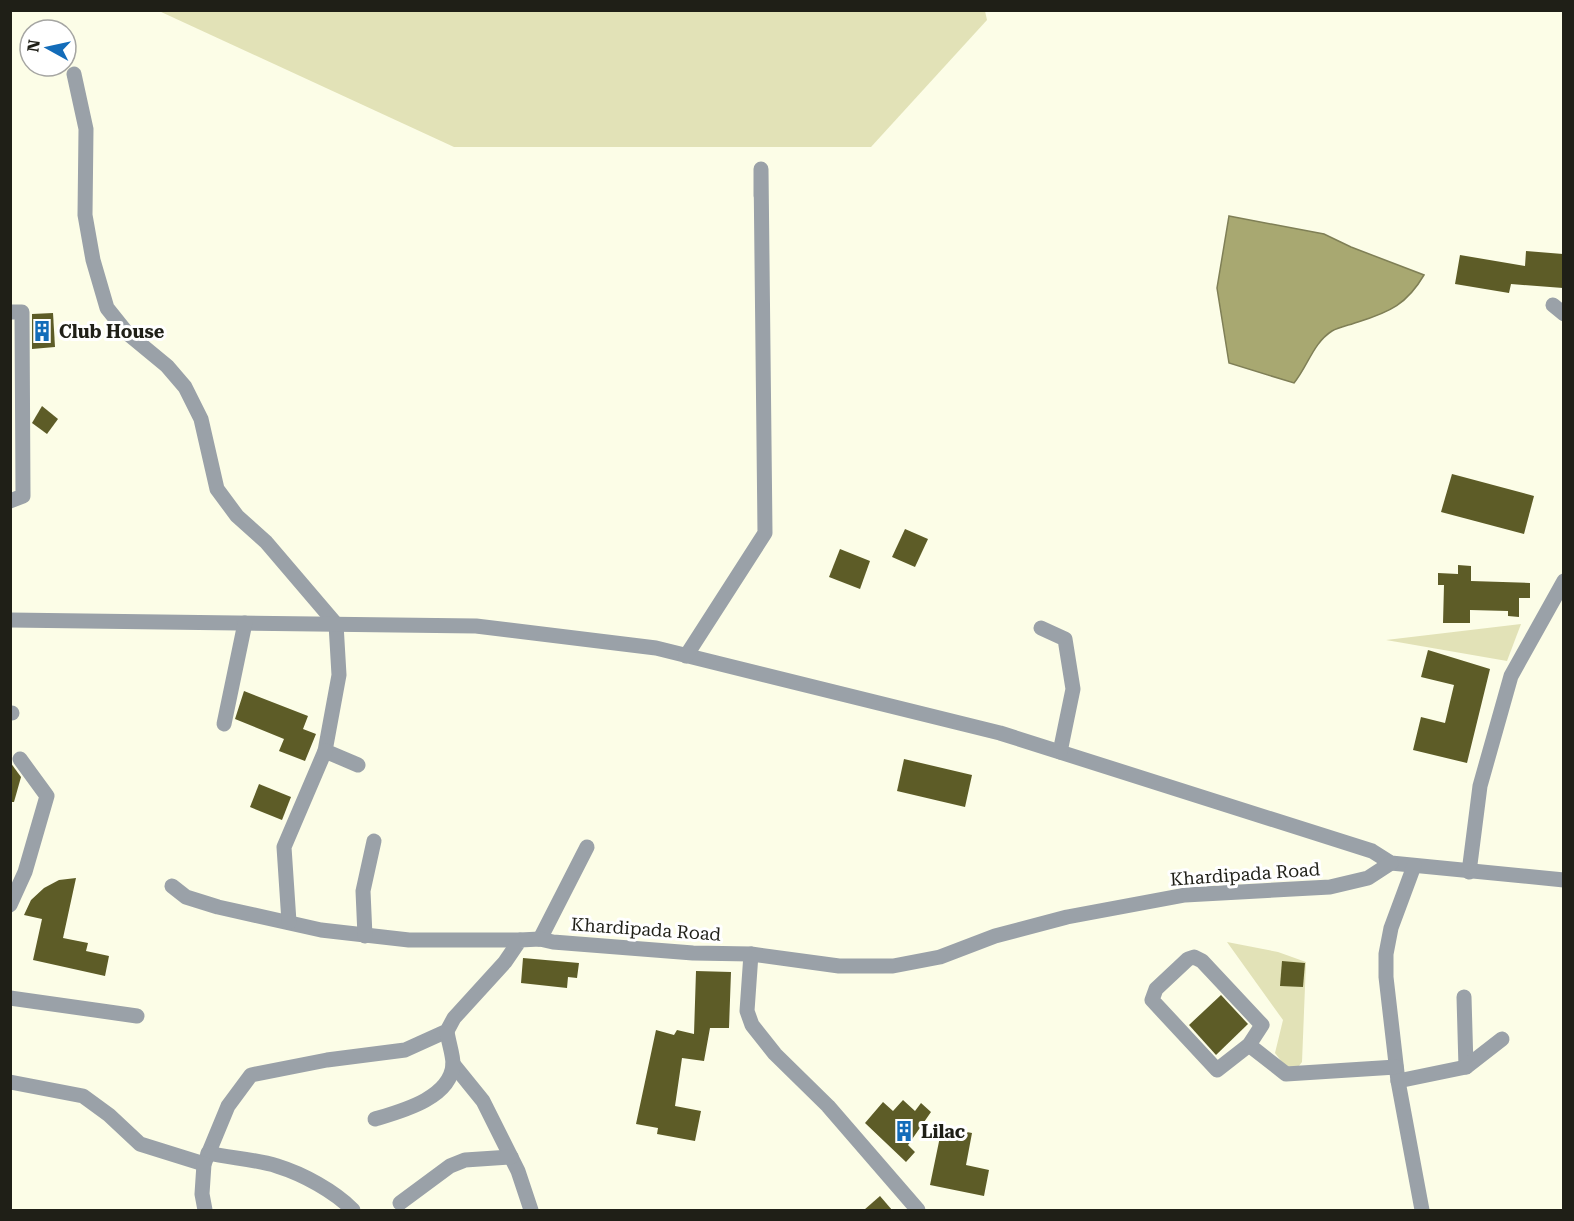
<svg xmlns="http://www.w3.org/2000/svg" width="1574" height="1221" font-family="'Roboto Serif',serif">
	<rect width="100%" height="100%" fill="#fcfde7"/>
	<!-- green -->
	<g fill="#e2e2b7">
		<polygon points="985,11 987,20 871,147 454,147 159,11"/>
		<polygon points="1521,624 1507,661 1386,640"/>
		<polygon points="1227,942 1278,952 1306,962 1302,1062 1292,1075 1275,1053 1283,1020"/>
	</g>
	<!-- water -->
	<path fill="#a8a871" stroke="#7f7f56" stroke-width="1.5" d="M1229,216L1324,234L1351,247L1424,275C1407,304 1390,312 1358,322C1350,325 1339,327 1332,331C1313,343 1308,366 1294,383L1229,363L1217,288Z"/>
	<!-- building -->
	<g fill="#5d5c27">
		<polygon points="1526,251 1563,254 1563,288 1511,284 1509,293 1455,284 1460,255 1525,266"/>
		<polygon points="53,313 55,347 32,349 32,314"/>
		<polygon points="42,406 58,419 47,434 32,423"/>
		<polygon points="1452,474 1534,496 1524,534 1441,512"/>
		<polygon points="905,529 928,539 915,567 892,557"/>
		<polygon points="840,549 870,561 860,589 829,577"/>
		<polygon points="1458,565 1471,566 1471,581 1530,583 1530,598 1519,598 1519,617 1508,616 1508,611 1470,610 1470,623 1443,623 1444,585 1438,585 1438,573 1458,574"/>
		<polygon points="1428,650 1490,669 1467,763 1413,750 1421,717 1445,723 1454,685 1421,677"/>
		<polygon points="244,691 308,716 303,729 316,734 305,761 279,751 284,739 235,719"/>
		<polygon points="904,759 972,775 965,807 897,791"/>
		<polygon points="10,762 21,777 14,802 10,802"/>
		<polygon points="259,784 291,797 282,820 250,807"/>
		<polygon points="76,878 63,938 88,943 86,951 109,956 105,976 33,960 42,919 24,915 31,900 44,888 59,880"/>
		<polygon points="523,958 579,963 577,978 568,977 567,988 521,983"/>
		<polygon points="1282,961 1305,963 1303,987 1280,986"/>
		<polygon points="696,971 731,972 729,1028 710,1028 704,1061 682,1058 675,1106 701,1111 695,1141 657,1134 658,1128 636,1124 656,1030 674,1035 677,1030 694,1034"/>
		<polygon points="1221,995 1248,1024 1216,1055 1189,1025"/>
		<polygon points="903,1100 915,1111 921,1103 931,1112 908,1145 915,1152 906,1162 865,1123 883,1102 893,1111"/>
		<polygon points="942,1127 972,1133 966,1165 989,1170 984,1196 930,1185"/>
		<polygon points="880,1196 892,1210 864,1210"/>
	</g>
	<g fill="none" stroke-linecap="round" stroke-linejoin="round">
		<!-- minor -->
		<g stroke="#9aa1a8" stroke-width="15">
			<polyline points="74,74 86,129 85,215 93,260 107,308 127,333 167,366 185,387 201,419 217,489 237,516 266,542 336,624 339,675 325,751 358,765"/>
			<polyline points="1553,305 1564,314"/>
			<polyline points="10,312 22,312 23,496 10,501"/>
			<polyline points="10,620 476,626 656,648 1000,733 1372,851 1391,863 1564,880"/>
			<polyline points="1041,628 1065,639 1073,689 1060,752"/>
			<polyline points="686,656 765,533 761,169 761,196"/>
			<polyline points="10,713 12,713"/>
			<polyline points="224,724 245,623"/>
			<polyline points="1414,866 1391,928 1386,954 1386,977 1398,1081 1422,1210"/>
			<polyline points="1469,872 1480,786 1511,676 1564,581"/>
			<polyline points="172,886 186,897 218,907 321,930 409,940 520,940"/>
			<polyline points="10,905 25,872 47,796 20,759"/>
			<polyline points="289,922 284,847 325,751"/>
			<polyline points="365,936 363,891 374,841"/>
			<polyline points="540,939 587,847"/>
			<polyline points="751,954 747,1011 752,1025 775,1054 828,1106 918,1210"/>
			<polygon points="1194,957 1202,961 1262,1025 1249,1045 1217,1070 1152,1000 1156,989 1188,959"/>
			<polyline points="1464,997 1466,1067"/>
			<polyline points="10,998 137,1016"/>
			<polyline points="1249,1045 1286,1074 1396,1067"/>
			<polyline points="453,1064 483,1101 518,1171 531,1210"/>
			<polyline points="1398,1081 1466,1067 1502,1039"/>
			<polyline points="10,1082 83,1096 109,1115 140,1144 204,1164 228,1106 251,1075 327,1060 405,1050 447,1031 454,1018 505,962 520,940 540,939 553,942 693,953 751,954 839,966 893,966 940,957 995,936 1067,917 1185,895 1330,887 1368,878 1391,863"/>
			<path d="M375,1119C402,1111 451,1098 453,1064C453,1054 448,1041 447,1031"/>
			<path d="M208,1153C230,1158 255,1159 277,1166C303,1174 334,1191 353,1210"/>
			<polyline points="204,1164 202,1194 205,1210"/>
			<polyline points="400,1203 450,1166 465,1160 511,1157"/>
		</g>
	</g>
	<!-- icons -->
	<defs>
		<symbol id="building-bare" viewBox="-9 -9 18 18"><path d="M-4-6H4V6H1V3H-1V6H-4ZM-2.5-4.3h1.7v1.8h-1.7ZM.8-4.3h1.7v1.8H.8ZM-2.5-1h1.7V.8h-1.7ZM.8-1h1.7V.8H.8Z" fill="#136cb9" stroke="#fff" stroke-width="2.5" paint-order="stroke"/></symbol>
	</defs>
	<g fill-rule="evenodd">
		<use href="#building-bare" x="27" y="316" width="30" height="30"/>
		<use href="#building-bare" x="889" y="1116" width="30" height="30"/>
	</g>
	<g text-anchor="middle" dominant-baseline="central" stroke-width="6" stroke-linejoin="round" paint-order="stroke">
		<!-- poi labels -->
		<g font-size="18" font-weight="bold" fill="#1f1f17" stroke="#fff" text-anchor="start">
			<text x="59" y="331">Club House</text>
			<text x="921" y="1131">Lilac</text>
		</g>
		<!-- street labels -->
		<g font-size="18" fill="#1f1f17" stroke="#fff">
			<text transform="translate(1245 874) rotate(-4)">Khardipada Road</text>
			<text transform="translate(646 929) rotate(4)">Khardipada Road</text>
		</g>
	</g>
	<!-- border -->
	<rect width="1574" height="1221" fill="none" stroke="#1f1f17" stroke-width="24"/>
	<!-- north arrow -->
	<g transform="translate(48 48) rotate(278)"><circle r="28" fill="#ffffff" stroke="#a5a5a2" stroke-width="1.5"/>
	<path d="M0-4.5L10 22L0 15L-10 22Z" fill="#136cb9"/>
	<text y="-9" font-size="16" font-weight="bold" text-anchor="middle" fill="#1f1f17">N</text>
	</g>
</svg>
